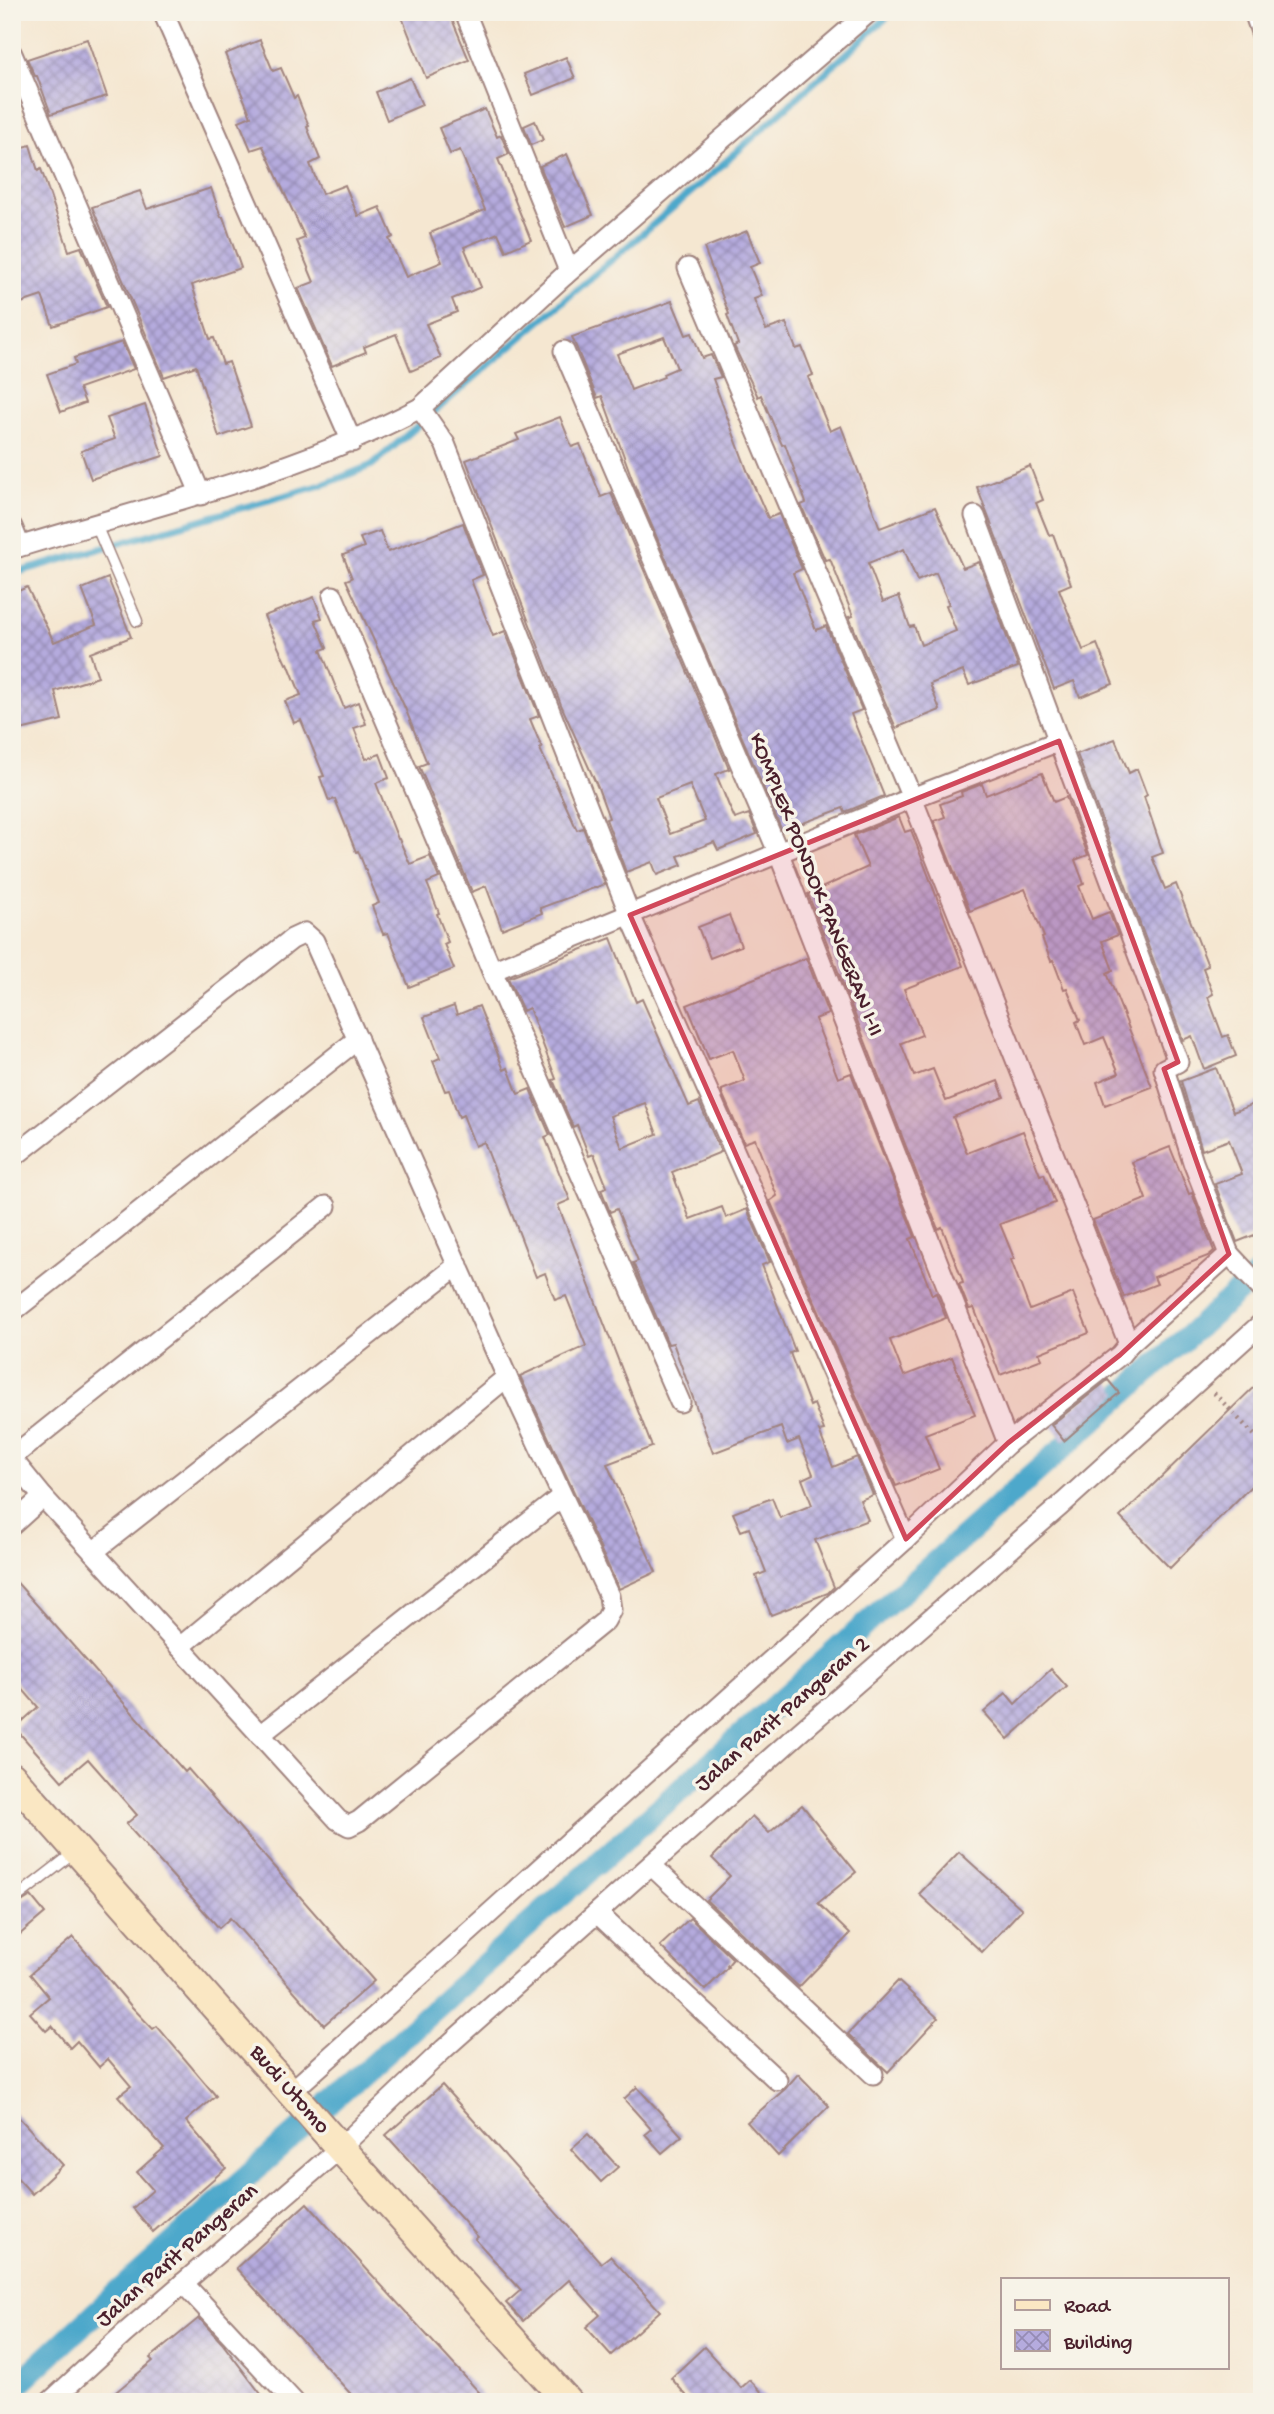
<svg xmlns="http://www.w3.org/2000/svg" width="1274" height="2414" font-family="'Gochi Hand',sans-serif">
	<defs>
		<pattern id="building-cross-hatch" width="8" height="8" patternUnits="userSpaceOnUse" patternTransform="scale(1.75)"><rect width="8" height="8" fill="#b5abde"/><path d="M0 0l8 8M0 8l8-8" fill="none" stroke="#958bb4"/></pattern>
	</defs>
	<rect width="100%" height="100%" fill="#f7f3e8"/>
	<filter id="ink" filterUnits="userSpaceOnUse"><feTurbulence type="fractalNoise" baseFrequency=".0143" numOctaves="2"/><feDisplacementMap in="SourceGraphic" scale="14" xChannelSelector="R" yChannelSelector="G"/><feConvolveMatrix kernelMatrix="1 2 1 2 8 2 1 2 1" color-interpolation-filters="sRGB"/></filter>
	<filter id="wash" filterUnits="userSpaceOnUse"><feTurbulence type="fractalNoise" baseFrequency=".00686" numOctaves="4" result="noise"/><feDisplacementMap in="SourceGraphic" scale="28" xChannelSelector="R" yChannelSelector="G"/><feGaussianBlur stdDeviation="1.57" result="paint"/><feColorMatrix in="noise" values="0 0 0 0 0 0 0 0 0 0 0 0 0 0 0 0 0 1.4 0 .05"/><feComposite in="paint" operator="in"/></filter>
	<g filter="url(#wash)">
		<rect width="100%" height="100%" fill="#f5e7d1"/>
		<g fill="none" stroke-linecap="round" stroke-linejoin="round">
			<!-- stream -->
			<polyline stroke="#4da8cb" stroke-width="7" points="12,574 325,484 372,465 704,181 893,12"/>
			<!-- canal -->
			<polyline stroke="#4da8cb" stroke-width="23" points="12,2390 119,2291 1262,1270"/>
		</g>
		<g id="blocks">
			<!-- building -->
			<g fill="url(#building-cross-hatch)" fill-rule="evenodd">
				<polygon points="400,12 449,12 469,60 426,78"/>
				<polygon points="87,39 107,96 51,114 37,76 35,76 27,59"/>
				<polygon points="260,40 273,71 281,68 294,98 297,96 309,126 307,127 320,159 310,164 322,194 345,185 358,216 380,207 393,237 389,239 406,277 442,262 430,233 485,210 460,150 450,154 439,128 485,109 497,137 501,135 509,154 498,159 531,240 506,251 498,233 464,247 481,287 452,299 457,312 426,324 441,358 411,371 396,334 364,347 366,352 332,366 298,288 314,282 297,241 305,238 263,146 251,150 239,121 251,116 225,54"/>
				<polygon points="566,57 575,78 533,95 524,74"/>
				<polygon points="410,78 422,105 387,120 376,92"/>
				<polygon points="535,121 543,140 531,145 524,126"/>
				<polygon points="30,145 38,171 41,169 69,251 81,247 107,307 53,326 42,296 12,306 12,151"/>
				<polygon points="567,154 593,215 565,227 540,166"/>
				<polygon points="211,188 221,217 223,217 241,268 192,285 210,339 214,338 223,364 229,362 251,426 219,437 196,366 164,377 92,207 140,191 147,209"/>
				<path d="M747,231L760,263L750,267L762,296L754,299L766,330L786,323L796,349L802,347L813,375L808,377L830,431L841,426L880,528L935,507L963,568L979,562L1018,667L969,685L963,671L930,684L940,710L896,728L849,617L853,616L830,559L825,560L801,505L806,503L785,444L782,445L761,395L758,397L734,346L738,344L727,315L729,314L704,248ZM904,549L917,581L936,573L949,604L946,605L956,631L921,645L914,626L910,627L899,596L883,602L868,563Z"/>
				<path d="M672,301L686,335L692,333L702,358L711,355L721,377L713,379L747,470L768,518L779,514L802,569L793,573L816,630L826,626L862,710L851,714L884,796L845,812L843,808L782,831L634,484L602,396L597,398L572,337ZM664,337L677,368L663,374L664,377L631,390L617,354Z"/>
				<polygon points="122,342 134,369 79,388 85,403 61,412 47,374 76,364 74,358"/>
				<polygon points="145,405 163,456 91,479 81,451 115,439 107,418"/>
				<path d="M560,417L572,447L580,444L601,497L611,493L729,769L716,774L729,806L735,819L749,814L757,834L718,850L714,842L678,856L682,865L657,875L652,862L626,872L606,819L609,818L598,788L562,707L466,460L519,440L516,434ZM690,785L705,821L670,834L656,798Z"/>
				<polygon points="1030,466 1043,500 1036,503 1049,535 1053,534 1071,584 1059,589 1083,650 1097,644 1113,684 1080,697 1074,681 1054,689 977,487"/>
				<polygon points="463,523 483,575 471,580 493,636 505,631 539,716 530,719 542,748 540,749 577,830 583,828 605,884 540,908 542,913 502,929 486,886 472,892 419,766 427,763 405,708 346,580 352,578 343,555 364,547 360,538 380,531 388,552"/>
				<polygon points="108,578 131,637 90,653 98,677 55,691 62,720 12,732 12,594 27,587 54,642 96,625 82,589"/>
				<polygon points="314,597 322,618 315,620 327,648 321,650 344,708 358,702 366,724 354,728 366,759 380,754 389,778 376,783 398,839 399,839 410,864 430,856 439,878 427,883 439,913 437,914 448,942 444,944 454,969 409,987 388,933 383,934 372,906 379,903 358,851 356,852 335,799 329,801 320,777 324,776 301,720 294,723 285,701 301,695 288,663 286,664 264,616"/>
				<polygon points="1115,739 1129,773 1137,769 1147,795 1144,797 1163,853 1152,857 1165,889 1176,884 1208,966 1203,968 1213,994 1208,997 1223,1037 1228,1035 1236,1056 1204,1069 1192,1036 1183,1040 1077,754"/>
				<polygon points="1042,773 1054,802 1066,797 1088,855 1075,860 1084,884 1079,886 1092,919 1109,912 1118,935 1102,941 1113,970 1107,973 1152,1087 1105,1105 1097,1082 1119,1073 1104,1037 1085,1045 1076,1022 1080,1020 1067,988 1064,989 1053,960 1051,961 1042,938 1044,937 1025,889 970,911 934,821 945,817 940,804 962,796 961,792 982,784 986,795"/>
				<polygon points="899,817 905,832 911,830 963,966 904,989 922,1035 901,1043 914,1076 933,1069 946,1101 998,1081 1004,1097 953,1117 967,1153 1023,1131 1040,1175 1044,1174 1055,1203 1000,1224 1014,1258 1011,1260 1030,1310 1073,1293 1089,1333 1039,1353 1042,1359 1000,1375 974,1308 969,1309 959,1284 963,1283 962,1279 942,1227 938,1229 808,894 868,867 854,835"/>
				<polygon points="729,915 741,946 710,958 698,927"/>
				<path d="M611,938L636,1002L642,999L689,1106L699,1102L721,1152L672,1172L690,1219L722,1207L726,1218L747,1209L770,1262L762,1265L795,1351L790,1353L810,1406L814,1404L824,1430L819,1431L833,1467L857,1457L873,1495L860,1500L868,1520L815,1540L834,1587L828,1593L771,1615L756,1576L766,1572L749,1528L741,1531L733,1513L772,1498L780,1518L812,1505L802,1479L813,1474L799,1439L787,1444L781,1427L713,1453L673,1343L668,1344L637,1272L633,1263L638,1261L617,1209L610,1212L601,1189L607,1187L594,1154L589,1156L577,1125L573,1127L553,1080L556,1079L529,1008L523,1011L508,978ZM645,1103L657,1134L622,1148L610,1116Z"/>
				<polygon points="806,958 828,1014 815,1019 838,1078 851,1073 915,1237 910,1239 926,1279 932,1295 936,1293 946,1318 890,1340 904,1376 952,1357 975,1415 925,1434 939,1469 896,1486 770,1201 777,1196 755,1139 744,1143 722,1093 722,1090 745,1081 733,1050 709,1059 687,1005"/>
				<polygon points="454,1006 457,1015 479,1006 504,1070 508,1068 518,1094 530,1089 550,1135 545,1137 570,1200 558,1205 652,1447 607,1464 656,1572 619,1589 520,1376 586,1346 566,1296 555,1300 545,1273 536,1277 484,1142 475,1146 463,1115 459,1117 449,1090 445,1091 433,1061 440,1058 424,1017"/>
				<polygon points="1216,1068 1233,1112 1262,1101 1262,1232 1237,1242 1215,1184 1242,1174 1229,1140 1202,1150 1181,1081"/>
				<polygon points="1170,1147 1189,1194 1192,1193 1214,1251 1208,1256 1154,1277 1157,1284 1124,1297 1093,1220 1146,1199 1132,1162"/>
				<polygon points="1262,1379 1262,1475 1170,1568 1120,1517"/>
				<polygon points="1108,1380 1119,1393 1064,1441 1051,1425"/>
				<polygon points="12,1577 185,1772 188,1769 374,1981 324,2025 230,1918 219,1928 126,1824 137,1815 88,1759 62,1781 15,1728 38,1707 12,1677"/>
				<polygon points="1051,1669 1067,1687 1008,1739 984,1712 1006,1693 1015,1704"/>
				<polygon points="802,1805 856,1872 818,1903 850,1934 799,1987 706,1900 730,1876 712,1858 752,1816 769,1833"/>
				<polygon points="959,1852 1022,1909 982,1952 919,1894"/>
				<polygon points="31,1896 45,1913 12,1941 12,1908"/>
				<polygon points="690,1918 733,1959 727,1966 728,1967 705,1990 660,1946"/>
				<polygon points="73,1937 131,2006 153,2029 157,2026 216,2096 186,2121 226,2168 153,2232 133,2208 153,2190 137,2172 164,2148 118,2096 131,2086 108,2059 99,2067 77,2041 70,2048 52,2026 46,2031 30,2013 49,1997 30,1974"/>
				<polygon points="898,1981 938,2018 888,2072 848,2034"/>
				<polygon points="798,2074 829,2106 778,2156 747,2122 785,2089"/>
				<polygon points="442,2085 601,2263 610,2256 660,2311 611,2355 586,2327 600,2315 569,2280 523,2321 506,2303 521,2290 475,2239 478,2237 386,2135"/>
				<polygon points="637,2087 682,2136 662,2153 645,2134 651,2129 624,2099"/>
				<polygon points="12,2110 63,2165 32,2194 12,2172"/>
				<polygon points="588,2134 618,2167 601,2182 571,2149"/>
				<polygon points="307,2203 340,2240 488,2402 358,2402 236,2268"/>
				<polygon points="199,2318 222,2343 267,2402 104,2402 153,2361 150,2358"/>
				<polygon points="704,2347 741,2388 750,2380 771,2402 692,2402 671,2378"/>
			</g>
		</g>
	</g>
	<g filter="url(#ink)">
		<use href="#blocks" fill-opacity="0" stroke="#a0837e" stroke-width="2"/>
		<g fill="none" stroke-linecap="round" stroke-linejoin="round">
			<defs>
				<g id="lane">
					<polyline points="96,525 137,621"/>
					<polyline points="12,1901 75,1852"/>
				</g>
				<g id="street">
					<polyline points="163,12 352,442"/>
					<polyline points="1254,12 1262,35"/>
					<polyline points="12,54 201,495"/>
					<polyline points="565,275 869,12"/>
					<polyline points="564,351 779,854 1008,1443"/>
					<polyline points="420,408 445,444 630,915 906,1539"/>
					<polyline points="975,516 1178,1062 1164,1069 1193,1162 1229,1254 1129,1344"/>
					<polyline points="12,527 20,546"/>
					<path d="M12,549C150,506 291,476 420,408L565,275L568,270L567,266L465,12"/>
					<polyline points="333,596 492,971 680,1402"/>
					<polyline points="492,971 912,798 1059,741"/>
					<polyline points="12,1158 292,939 305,933 314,941 507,1377 609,1596 611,1610 605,1621 359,1821 349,1826 338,1820 43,1497"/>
					<polyline points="1229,1254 1262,1289"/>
					<polyline points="12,1312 358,1039"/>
					<polyline points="12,1457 326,1206"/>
					<polyline points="12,1459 43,1497 12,1525"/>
					<polyline points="93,1552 458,1265"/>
					<polyline points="180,1647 507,1377"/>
					<polyline points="260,1735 561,1497"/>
					<polyline points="651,1865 873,2074"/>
					<polyline points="597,1913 777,2080"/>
					<polyline points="291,2092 906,1539 1008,1443 1120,1355 1129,1344 912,798 688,268"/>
					<polyline points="183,2283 294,2402"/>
					<polyline points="50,2402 124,2334 340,2148 444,2049 800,1732 1060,1506 1262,1323"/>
				</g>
				<polyline id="secondary" points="12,1777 340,2148 568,2402"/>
			</defs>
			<!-- lane casing -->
			<use href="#lane" stroke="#a0837e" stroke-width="13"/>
			<!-- street casing -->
			<use href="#street" stroke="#a0837e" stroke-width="23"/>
			<!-- secondary casing -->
			<use href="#secondary" stroke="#a0837e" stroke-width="32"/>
			<!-- path -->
			<polyline stroke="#a0837e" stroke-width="4.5" stroke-dasharray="2 5" stroke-linecap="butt" points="1214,1393 1262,1443"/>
			<!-- lane -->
			<use href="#lane" stroke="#fff" stroke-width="10"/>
			<!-- street -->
			<use href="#street" stroke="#fff" stroke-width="19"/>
			<!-- secondary -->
			<use href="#secondary" stroke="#fae7c3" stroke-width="28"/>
		</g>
	</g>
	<!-- marked area -->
	<path fill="#d1495b" fill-opacity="0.2" stroke="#d1495b" stroke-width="5" stroke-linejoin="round" d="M1059,741L1178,1062L1164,1069L1229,1254L1120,1355L1008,1443L906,1539L630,915Z"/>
	<g text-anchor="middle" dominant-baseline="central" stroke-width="7" stroke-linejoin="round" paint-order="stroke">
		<!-- street labels -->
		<g font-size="23" fill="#4a1f2b" stroke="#f7f3e8">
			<text transform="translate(815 885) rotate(68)">KOMPLEK PONDOK PANGERAN I-II</text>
			<text transform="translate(783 1715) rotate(-41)">Jalan Parit Pangeran 2</text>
			<text transform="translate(289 2090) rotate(49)">Budi Utomo</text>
			<text transform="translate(178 2256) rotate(-41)">Jalan Parit Pangeran</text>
		</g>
	</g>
	<!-- margin -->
	<rect width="1274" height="2414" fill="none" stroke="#f7f3e8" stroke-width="42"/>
	<!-- legend -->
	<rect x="1001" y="2278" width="228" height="91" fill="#f7f3e8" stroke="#b29e9c" stroke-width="2"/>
	<rect x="1015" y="2300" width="35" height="10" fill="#fae7c3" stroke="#b29e9c" stroke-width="2"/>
	<text x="1064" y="2312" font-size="21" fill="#4a1f2b">Road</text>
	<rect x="1015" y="2330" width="35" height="21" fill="url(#building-cross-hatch)" stroke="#b29e9c" stroke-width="2"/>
	<text x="1064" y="2348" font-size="21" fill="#4a1f2b">Building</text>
</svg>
